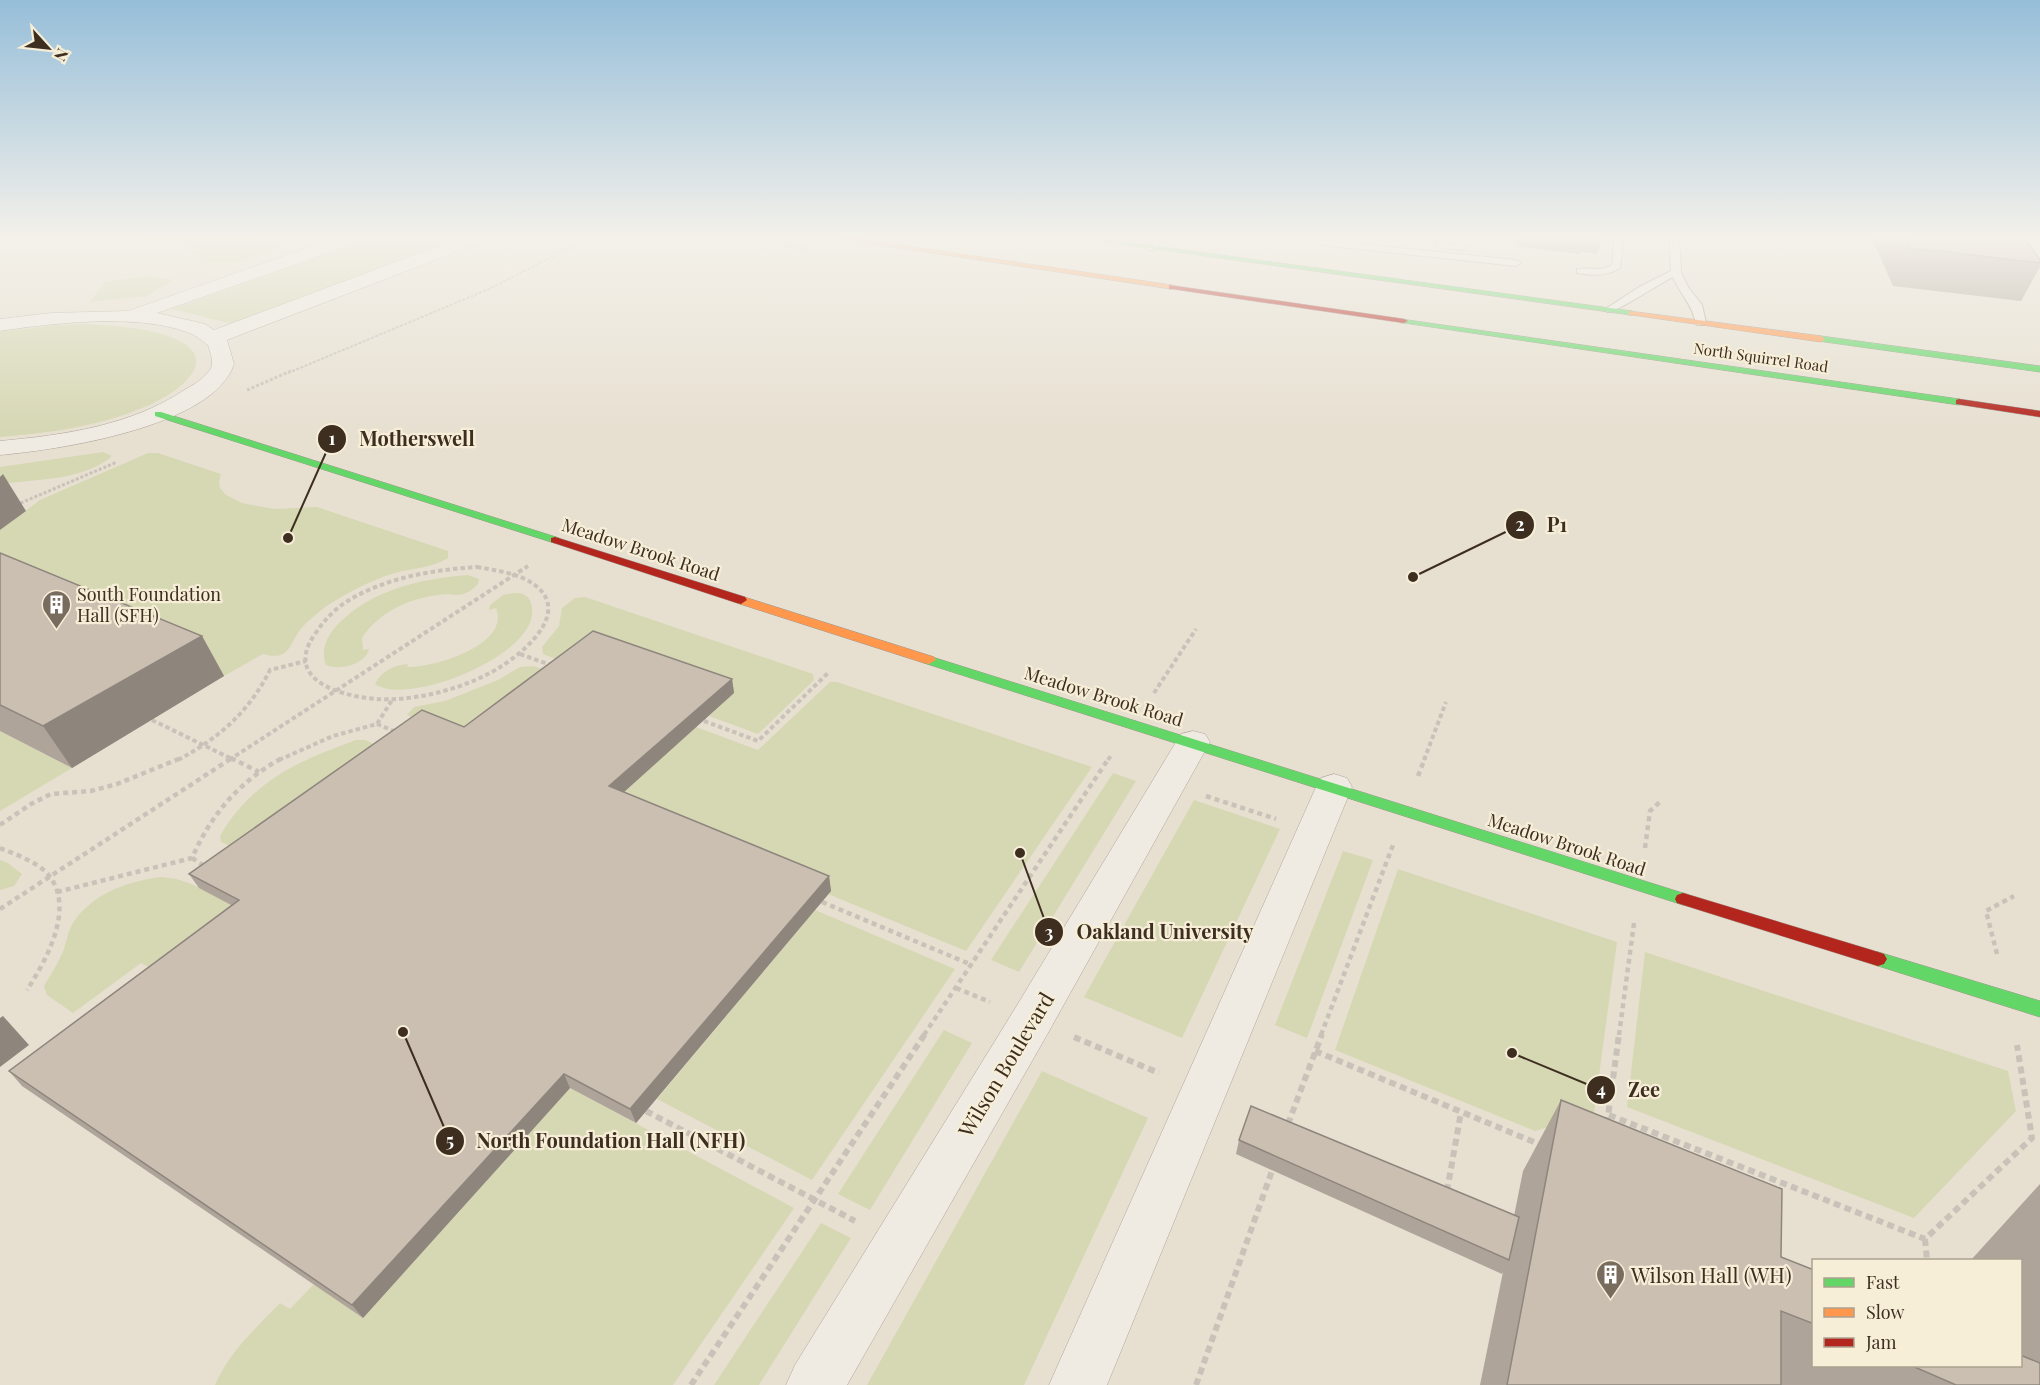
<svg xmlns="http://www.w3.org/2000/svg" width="2040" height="1385" font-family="'Playfair Display',serif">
	<rect width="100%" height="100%" fill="#e7e0d1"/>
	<!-- green -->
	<g fill="#d6d7b3">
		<polygon points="129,238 304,238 238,263 204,263 183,243"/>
		<polygon points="372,238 460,238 232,324 172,309"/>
		<polygon points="147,276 173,280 147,296 90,302 105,282"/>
		<path d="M86,324C114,326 142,327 168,336C227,357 180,392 147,406C101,426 50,433 0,437V332L56,325Z"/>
		<path d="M103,452L112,456C83,481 36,479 0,484V467Z"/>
		<path d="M148,453H158L221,474L219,482L220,488L226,495L242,503L274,509L317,507L448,551V558C433,568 412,568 395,573C371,580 349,592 328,605C319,612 307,621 300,630C288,647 289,661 263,654L224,676L0,581V530L40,500Z"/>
		<path d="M468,575L479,579L478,584C462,601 455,592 438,595C408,599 379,612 362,638L363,650L369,649C366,664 340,671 326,665C320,648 328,635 339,623C374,589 420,579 468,575Z"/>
		<path d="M514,593C522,593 528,594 531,603C548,652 407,708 375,684C381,671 395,665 408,664L407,667C433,668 511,645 496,608L489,610L490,605L503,595Z"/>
		<polygon points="585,597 813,674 814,680 758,734 709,716 734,693 570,665 543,654 542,647 559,626 562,608 575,598"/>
		<polygon points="534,666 557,675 470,741 407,715 414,707 445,701 498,680 520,667"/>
		<polygon points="830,682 837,682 1092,767 966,951 828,894 830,891 614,801 696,727 758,750"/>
		<polygon points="0,731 72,768 0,811"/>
		<path d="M356,740H365L389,751L247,854L221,842L220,836C252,781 298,761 356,740Z"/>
		<polygon points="1113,773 1136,781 1019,972 991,960"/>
		<polygon points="1194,800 1280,829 1182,1038 1084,997"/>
		<polygon points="1343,851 1373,860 1307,1038 1275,1025"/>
		<polygon points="0,860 8,863 22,874 14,886 0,890"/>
		<polygon points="1398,869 1617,942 1594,1113 1535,1131 1335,1050"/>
		<path d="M161,877C191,878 221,900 248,915L165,977L141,963L73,1013L47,995L44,986C51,974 59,962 64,949C67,940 68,931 73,923C93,893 128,881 161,877Z"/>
		<polygon points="815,910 955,969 812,1180 657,1099"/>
		<polygon points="1645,952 2008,1071 2016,1111 1914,1218 1627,1107"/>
		<polygon points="944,1030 972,1043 870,1210 838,1194"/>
		<polygon points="1042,1071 1148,1118 1024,1385 867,1385"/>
		<path d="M570,1088L794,1208L673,1385H215C230,1351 255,1329 280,1303L290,1309L314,1284L363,1318Z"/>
		<polygon points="821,1223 851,1238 759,1385 714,1385"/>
	</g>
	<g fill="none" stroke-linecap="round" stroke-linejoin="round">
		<defs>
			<g id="lane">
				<polygon points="1155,238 1165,238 1154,250 1148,250 1146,248"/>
				<polygon points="1302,238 1516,260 1521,263 1516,266 1321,245"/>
				<polygon points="1459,238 1469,238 1463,250 1439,248 1434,245 1439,242 1457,245"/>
				<path d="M1614,238H1624L1620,268C1608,276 1592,276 1577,273V269C1589,267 1601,272 1612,265Z"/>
				<path d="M1669,238H1679L1681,272L1688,287L1702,305L1706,323L1705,325H1697L1696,323C1691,302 1681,296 1673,277C1660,283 1616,313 1607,312V308L1639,287L1671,271Z"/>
			</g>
			<g id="street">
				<path d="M336,238H361L359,242L157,313L205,324L214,330L460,238H484L482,242L227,340L234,364C214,427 57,450 0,455V441C64,435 131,426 186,389C195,384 206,377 211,368C214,362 210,352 208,345C202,341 196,335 189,333C140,313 52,323 0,331V319L51,313L128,311Z"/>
				<polygon points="1193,731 1205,734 1210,742 1048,1033 847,1385 786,1385 795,1365 1016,1007 1176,742 1181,734"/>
				<polygon points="1334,774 1347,778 1352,787 1107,1385 1049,1385 1316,787 1321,778"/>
			</g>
			<g id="fast">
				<polygon points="1076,238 1096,238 1632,311 1636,313 1632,315"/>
				<polygon points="1401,319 1959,399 1964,402 1959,405 1404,323 1401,323"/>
				<polygon points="1821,336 2040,366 2040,372 1818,341 1818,337"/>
				<polygon points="155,412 161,412 559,538 561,540 555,543 551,542 155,416"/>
				<polygon points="929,656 1689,895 1691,899 1689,903 1683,905 1677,903 924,663 922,660"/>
				<polygon points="1878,952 2040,1001 2040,1017 1872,964 1869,959 1872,954"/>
			</g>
			<g id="slow">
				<polygon points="833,238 852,238 1172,285 1176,287 1172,289"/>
				<polygon points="1629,311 1821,336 1825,339 1821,342 1632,315 1629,315"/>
				<polygon points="741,596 934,657 936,660 929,664 924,663 737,603 735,600"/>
			</g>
			<g id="jam">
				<polygon points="1169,285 1404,319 1408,321 1404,323 1172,289 1169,289"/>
				<polygon points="1959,399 2040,411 2040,417 1956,404 1956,400"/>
				<polygon points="555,537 745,597 747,600 741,604 737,603 551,542 551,538"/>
				<polygon points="1683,893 1878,952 1884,954 1887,959 1884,964 1878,966 1677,903 1675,899 1677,895"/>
			</g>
		</defs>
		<!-- lane casing -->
		<use href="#lane" stroke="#ada599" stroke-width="2"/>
		<!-- street casing -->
		<use href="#street" stroke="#ada599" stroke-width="1"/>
		<!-- fast casing -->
		<use href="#fast" stroke="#9c958a" stroke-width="1"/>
		<!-- slow casing -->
		<use href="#slow" stroke="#9c958a" stroke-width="1"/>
		<!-- jam casing -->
		<use href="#jam" stroke="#9c958a" stroke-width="1"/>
		<!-- path-far4 -->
		<g stroke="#c8c2b9" stroke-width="2" stroke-dasharray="3 1.5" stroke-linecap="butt">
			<polyline points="740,238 808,249"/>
			<polyline points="288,373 489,289 589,238"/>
		</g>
		<!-- path-far3 -->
		<g stroke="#c8c2b9" stroke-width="3" stroke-dasharray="3 2" stroke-linecap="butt">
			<polyline points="247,390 291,371"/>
			<polyline points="16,505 117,462"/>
		</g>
		<!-- path-far2 -->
		<g stroke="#c8c2b9" stroke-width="4" stroke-dasharray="4.5 3" stroke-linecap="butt">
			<path d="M477,567C493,570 510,572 525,579C584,609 516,661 484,676C457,689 427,697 397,699C362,702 277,687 315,634C323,622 332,612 343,604C382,578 431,570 477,567Z"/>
			<polyline points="520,654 551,665"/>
			<polyline points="1154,693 1196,629"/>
			<polyline points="152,720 234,760"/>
			<polyline points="704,721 758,741 828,673"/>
			<polyline points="377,724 396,732"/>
			<path d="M178,760C219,738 249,712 270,670L306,661"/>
			<polyline points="229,760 528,566"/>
			<polyline points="279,760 333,736 377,724 392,700"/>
			<polyline points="1108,760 1112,754"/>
			<polyline points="1424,760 1446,702"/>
		</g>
		<!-- path-far1 -->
		<g stroke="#c8c2b9" stroke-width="4.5" stroke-dasharray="5 4" stroke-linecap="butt">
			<polyline points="231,758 259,772"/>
			<polyline points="1418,776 1425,758"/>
			<polyline points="1206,796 1276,819"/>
			<polyline points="0,825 31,804 51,794 91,791 117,784 181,758"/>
			<path d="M0,848C15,854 32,860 45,871C78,904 47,959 27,990"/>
			<polyline points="1645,848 1650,811 1661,801"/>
			<polyline points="192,858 206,867"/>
			<path d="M57,892L192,858C212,813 239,782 282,758"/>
			<polyline points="822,902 972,965"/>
			<polyline points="0,909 232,758"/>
			<polyline points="1997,954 1986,911 2014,896"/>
			<polyline points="956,988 990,1002"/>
			<polyline points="924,1035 1109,758"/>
			<polyline points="1321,1035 1393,845"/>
			<polyline points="1619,1035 1634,923"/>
		</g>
		<!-- path -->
		<g stroke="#c8c2b9" stroke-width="6" stroke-dasharray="7 4.5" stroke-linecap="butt">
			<polyline points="1074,1037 1159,1073"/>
			<polyline points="1315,1051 1541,1145"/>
			<polyline points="646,1111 855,1221"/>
			<polyline points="1609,1115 1925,1239 2032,1138 2017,1045"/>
			<polyline points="1288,1124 1322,1034"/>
			<polyline points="1607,1124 1619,1034"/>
			<polyline points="1447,1191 1461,1112"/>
			<polyline points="1925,1239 1927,1260"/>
			<polyline points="691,1385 925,1034"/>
			<polyline points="1196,1385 1273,1168"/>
		</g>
		<!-- lane -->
		<use href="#lane" fill="#efebe3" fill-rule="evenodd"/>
		<!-- street -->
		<use href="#street" fill="#efebe3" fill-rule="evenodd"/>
		<!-- fast -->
		<use href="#fast" fill="#63d668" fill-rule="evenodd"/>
		<!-- slow -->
		<use href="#slow" fill="#ff974d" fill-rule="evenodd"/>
		<!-- jam -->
		<use href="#jam" fill="#b3261e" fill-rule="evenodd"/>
	</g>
	<!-- wall -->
	<g fill="#afa499">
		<polygon points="1518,238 1602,238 1597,254 1580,252 1580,254 1516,246"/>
		<polygon points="1872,238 2024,238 2040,260 2040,267 2021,301 1893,286"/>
		<polygon points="0,553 202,636 224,676 72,768 0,731"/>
		<polygon points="732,679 734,693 624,792 829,876 831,891 636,1123 570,1088 363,1318 22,1086 9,1071 231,905 199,888 189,874 464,727"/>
		<polygon points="1561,1100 1781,1257 1814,1270 1814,1365 2020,1365 2020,1260 1971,1260 2040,1184 2040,1385 1480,1385 1503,1272 1502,1274 1236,1154 1239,1140 1514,1216 1523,1171"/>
	</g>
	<!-- shaded-wall -->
	<g fill="#8e867d">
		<polygon points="3,474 26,511 0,530 0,477"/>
		<polygon points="202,636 224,676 72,768 43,726"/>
		<polygon points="732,679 734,693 614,801 609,786"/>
		<polygon points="829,876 831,891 636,1123 630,1109"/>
		<polygon points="3,1016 29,1045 0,1067 0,1018"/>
		<polygon points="564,1074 570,1088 363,1318 352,1305"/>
	</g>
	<!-- building -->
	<g fill="#cbbfb2" stroke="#8e867d" stroke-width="1.5">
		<polygon points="1906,238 2024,238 2040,260 2040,263 1911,248"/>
		<polygon points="0,553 202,636 43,726 0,705"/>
		<polygon points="593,631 732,679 609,786 829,876 630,1109 564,1074 352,1305 9,1071 239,900 189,874 422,710 464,727"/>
		<polygon points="1561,1100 1782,1189 1781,1257 1814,1270 1814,1324 1781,1311 1781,1385 1507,1385"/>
		<polygon points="1251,1106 1519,1217 1509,1260 1239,1140"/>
		<polygon points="2020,1355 2040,1363 2040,1385 1956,1385 1910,1365 2020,1365"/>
	</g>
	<!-- sky -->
	<linearGradient id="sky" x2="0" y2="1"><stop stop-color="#96bed9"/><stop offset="0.55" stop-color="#f4f1ea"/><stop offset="1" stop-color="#f4f1ea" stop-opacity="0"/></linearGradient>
	<rect width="2040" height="432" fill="url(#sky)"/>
	<!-- icons -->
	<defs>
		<symbol id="building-pin" viewBox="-11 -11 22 30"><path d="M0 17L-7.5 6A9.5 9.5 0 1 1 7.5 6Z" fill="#786c5e" stroke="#f7eed8"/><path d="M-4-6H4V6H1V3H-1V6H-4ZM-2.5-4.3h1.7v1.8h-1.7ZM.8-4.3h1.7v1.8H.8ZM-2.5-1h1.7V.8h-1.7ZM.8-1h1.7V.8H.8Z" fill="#fff"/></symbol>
	</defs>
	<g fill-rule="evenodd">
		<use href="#building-pin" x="40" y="588" width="33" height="45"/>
		<use href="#building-pin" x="1594" y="1258" width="33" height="45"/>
	</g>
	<g text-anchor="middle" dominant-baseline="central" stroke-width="4.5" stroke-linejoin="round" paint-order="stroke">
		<!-- far-street labels -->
		<g font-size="15" fill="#3d2e20" stroke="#f7eed8">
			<text transform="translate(1761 357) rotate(8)">North Squirrel Road</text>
		</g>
		<!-- street labels -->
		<g font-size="18" fill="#3d2e20" stroke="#f7eed8">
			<text transform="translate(641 549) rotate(18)">Meadow Brook Road</text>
			<text transform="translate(1104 696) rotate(17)">Meadow Brook Road</text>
			<text transform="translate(1567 844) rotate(18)">Meadow Brook Road</text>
		</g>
		<!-- poi labels -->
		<g font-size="18" fill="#3d2e20" stroke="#f7eed8" text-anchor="start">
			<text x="77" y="594">South Foundation<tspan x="77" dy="21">Hall (SFH)</tspan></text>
		</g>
		<!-- near-street labels -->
		<g font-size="21" fill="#3d2e20" stroke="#f7eed8">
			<text transform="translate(1005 1064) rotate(-59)">Wilson Boulevard</text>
		</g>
		<!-- near-poi labels -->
		<g font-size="21" fill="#3d2e20" stroke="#f7eed8" text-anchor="start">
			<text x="1631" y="1274">Wilson Hall (WH)</text>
		</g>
	</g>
	<!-- callouts -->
	<path fill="none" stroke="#3d2e20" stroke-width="2" d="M288 538L332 439M1413 577L1520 525M1020 853L1049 932M1512 1053L1601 1090M403 1032L450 1141"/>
	<g fill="#3d2e20" stroke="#f7eed8" stroke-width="2">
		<circle cx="288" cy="538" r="6"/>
		<circle cx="1413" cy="577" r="6"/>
		<circle cx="1020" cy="853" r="6"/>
		<circle cx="1512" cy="1053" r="6"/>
		<circle cx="403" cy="1032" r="6"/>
		<circle cx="332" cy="439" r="15"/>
		<circle cx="1520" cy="525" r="15"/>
		<circle cx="1049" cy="932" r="15"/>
		<circle cx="1601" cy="1090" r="15"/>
		<circle cx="450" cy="1141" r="15"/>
	</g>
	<g font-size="18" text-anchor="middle" font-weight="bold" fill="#fff">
		<text x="332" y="445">1</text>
		<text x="1520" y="531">2</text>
		<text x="1049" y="939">3</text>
		<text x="1601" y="1096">4</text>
		<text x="450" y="1147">5</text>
	</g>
	<g font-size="20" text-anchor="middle" font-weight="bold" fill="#3d2e20" stroke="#f7eed8" stroke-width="4.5" stroke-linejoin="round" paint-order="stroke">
		<text x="417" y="446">Motherswell</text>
		<text x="1557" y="532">P1</text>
		<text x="1165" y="939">Oakland University</text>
		<text x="1644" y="1097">Zee</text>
		<text x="611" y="1148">North Foundation Hall (NFH)</text>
	</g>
	<!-- legend -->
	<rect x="1812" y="1259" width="210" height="108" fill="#f7eed8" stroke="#ada18e" stroke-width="1.5"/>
	<rect x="1824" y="1278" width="30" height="9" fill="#63d668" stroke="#ada18e" stroke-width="1.5"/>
	<text x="1866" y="1289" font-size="18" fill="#3d2e20">Fast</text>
	<rect x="1824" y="1308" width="30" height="9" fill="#ff974d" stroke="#ada18e" stroke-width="1.5"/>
	<text x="1866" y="1319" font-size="18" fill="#3d2e20">Slow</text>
	<rect x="1824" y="1338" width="30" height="9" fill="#b3261e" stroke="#ada18e" stroke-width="1.5"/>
	<text x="1866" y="1349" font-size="18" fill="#3d2e20">Jam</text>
	<!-- north arrow -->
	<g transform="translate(48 48) rotate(117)" stroke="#f7eed8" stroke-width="4.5" paint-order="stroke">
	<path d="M0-4.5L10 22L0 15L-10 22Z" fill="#3d2e20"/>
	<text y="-9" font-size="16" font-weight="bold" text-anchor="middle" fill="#3d2e20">N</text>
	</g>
</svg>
